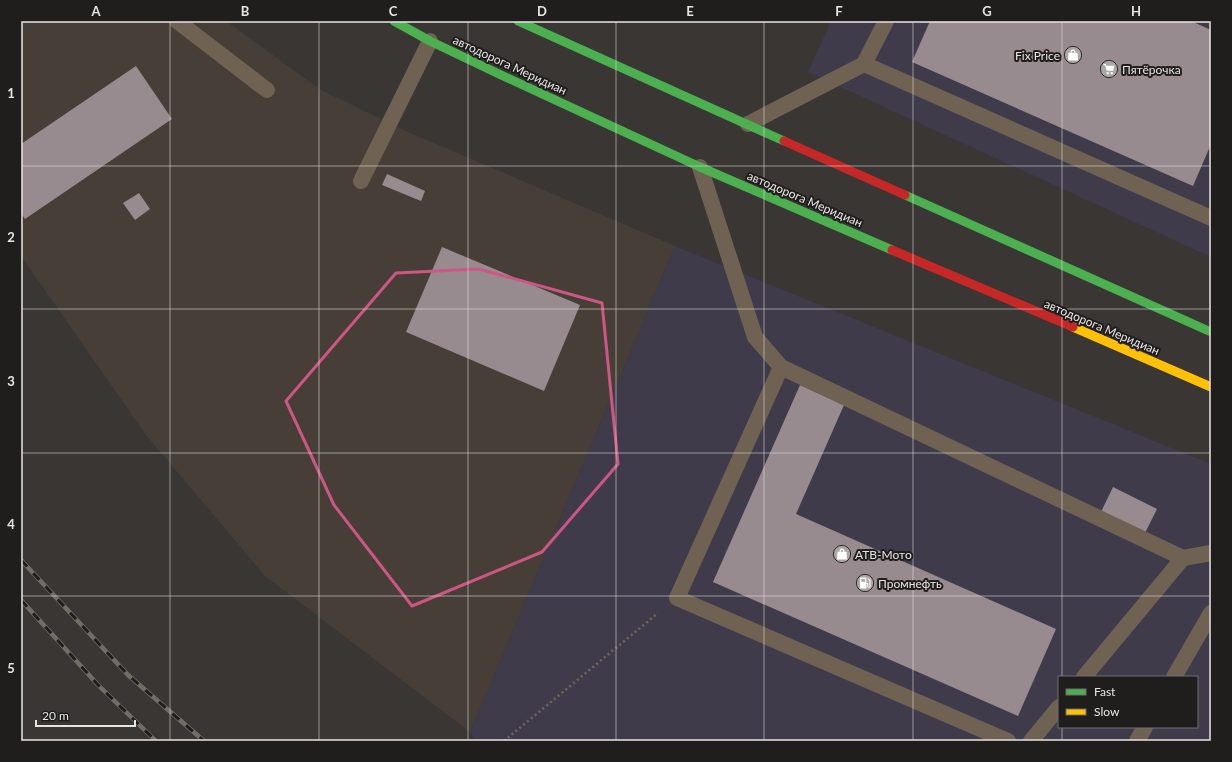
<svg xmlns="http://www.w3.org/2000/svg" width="1232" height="762" font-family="Lato,sans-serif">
	<rect width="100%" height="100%" fill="#393634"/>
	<!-- commercial -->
	<g fill="#403b4a" fill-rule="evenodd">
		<polygon points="831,21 1211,21 1211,257 808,72"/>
		<path d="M675,246L1211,464V741H475L470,732ZM1059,677H1197V727H1059Z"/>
	</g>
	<!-- built -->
	<polygon fill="#463e37" points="21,21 226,21 321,90 408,132 675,246 470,732 265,576 146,435 21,256"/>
	<!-- building -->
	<g fill="#988b90">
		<polygon points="930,21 1191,21 1211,30 1211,144 1193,186 912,62"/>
		<polygon points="136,66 172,119 25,219 21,213 21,144"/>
		<polygon points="387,174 425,191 421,201 382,185"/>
		<polygon points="139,193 150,209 135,220 123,203"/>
		<polygon points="442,247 580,305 544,391 406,332"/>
		<polygon points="800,385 844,405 796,514 1056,629 1018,716 713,582"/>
		<polygon points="1113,487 1157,509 1145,533 1101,512"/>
	</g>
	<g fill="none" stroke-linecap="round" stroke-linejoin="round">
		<!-- path -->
		<polyline stroke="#6f675e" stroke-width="2.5" stroke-dasharray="2 3" stroke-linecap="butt" points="504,741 658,613"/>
		<!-- lane -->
		<g stroke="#6f6253" stroke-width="16">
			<polyline points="177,21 267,90"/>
			<polyline points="864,64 1211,218"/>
			<polyline points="748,124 864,64 886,21"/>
			<polyline points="700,167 755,337 781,367 1183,558 1211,553"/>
			<polyline points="361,181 430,41"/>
			<polyline points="781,367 677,598 1008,741"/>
			<polyline points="1084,677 1183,558"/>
			<polyline points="1174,677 1211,613"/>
			<polyline points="1031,741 1059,707"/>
			<polyline points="1137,741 1145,727"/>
		</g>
		<!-- fast -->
		<g stroke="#4caf50" stroke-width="9">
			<polyline points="394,21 430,41 499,74 700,167 892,250"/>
			<polyline points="518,21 784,141"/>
			<polyline points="905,195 1211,332"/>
		</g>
		<!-- slow -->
		<polyline stroke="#ffc107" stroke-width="9" points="1073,327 1211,387"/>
		<!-- jam -->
		<g stroke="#c62828" stroke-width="9">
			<polyline points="784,141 905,195"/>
			<polyline points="892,250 1073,327"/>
		</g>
		<defs>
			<g id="rail">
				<polyline points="21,560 128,675 204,741"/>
				<polyline points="21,600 99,686 156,741"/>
			</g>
		</defs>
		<!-- rail casing -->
		<use href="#rail" stroke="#746d66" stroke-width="4.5"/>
		<!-- rail -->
		<use href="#rail" stroke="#201e1d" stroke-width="3" stroke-dasharray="9" stroke-linecap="butt"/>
	</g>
	<!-- marked area -->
	<path fill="none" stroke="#cd5684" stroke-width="3" stroke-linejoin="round" d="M479,269L602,303L618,464L542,552L412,606L334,505L286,401L396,273Z"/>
	<!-- grid -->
	<path fill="none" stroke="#e7e5e2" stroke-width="1" stroke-opacity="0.55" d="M170,21V741M319,21V741M468,21V741M616,21V741M764,21V741M913,21V741M1062,21V677M21,166H1211M21,309H1211M21,453H1211M21,596H1211M1062,727V741"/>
	<!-- icons -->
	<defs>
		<symbol id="shop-disc" viewBox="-11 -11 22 22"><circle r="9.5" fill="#aaa8a5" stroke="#201e1d"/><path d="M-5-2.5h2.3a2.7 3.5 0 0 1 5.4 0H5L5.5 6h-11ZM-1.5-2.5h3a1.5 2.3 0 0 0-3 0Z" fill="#fff"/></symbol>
		<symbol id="supermarket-disc" viewBox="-11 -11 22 22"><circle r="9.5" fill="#aaa8a5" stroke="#201e1d"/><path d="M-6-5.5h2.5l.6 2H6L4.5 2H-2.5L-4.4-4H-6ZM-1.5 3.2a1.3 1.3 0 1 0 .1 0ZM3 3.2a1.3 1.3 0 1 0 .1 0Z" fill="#fff"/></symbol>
		<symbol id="fuel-disc" viewBox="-11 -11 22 22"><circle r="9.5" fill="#aaa8a5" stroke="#201e1d"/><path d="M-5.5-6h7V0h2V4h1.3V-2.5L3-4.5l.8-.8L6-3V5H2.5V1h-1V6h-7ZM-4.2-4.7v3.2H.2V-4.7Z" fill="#fff"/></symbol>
	</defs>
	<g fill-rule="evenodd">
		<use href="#shop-disc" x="1063" y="45" width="20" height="20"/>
		<use href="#supermarket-disc" x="1099" y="59" width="20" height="20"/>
		<use href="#shop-disc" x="832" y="544" width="20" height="20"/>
		<use href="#fuel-disc" x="855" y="573" width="20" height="20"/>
	</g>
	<g text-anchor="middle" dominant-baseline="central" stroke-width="4" stroke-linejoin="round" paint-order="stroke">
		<!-- poi labels -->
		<g font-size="12" fill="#e7e5e2" stroke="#201e1d" text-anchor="start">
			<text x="1060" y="55" text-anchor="end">Fix Price</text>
			<text x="1122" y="69">Пятёрочка</text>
			<text x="855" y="554">АТВ-Мото</text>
			<text x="878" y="583">Промнефть</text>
		</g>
		<!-- street labels -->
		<g font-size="12" fill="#e7e5e2" stroke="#201e1d">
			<text transform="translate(510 65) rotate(25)">автодорога Меридиан</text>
			<text transform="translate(805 199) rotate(23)">автодорога Меридиан</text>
			<text transform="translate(1102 327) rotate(23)">автодорога Меридиан</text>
		</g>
	</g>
	<!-- border -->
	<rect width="1232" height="762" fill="none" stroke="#201e1d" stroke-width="44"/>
	<!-- legend -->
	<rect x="1058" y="676" width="140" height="52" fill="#201e1d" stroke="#706e6c"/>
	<rect x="1066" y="689" width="20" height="6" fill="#4caf50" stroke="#706e6c"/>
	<text x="1094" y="696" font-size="12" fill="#e7e5e2">Fast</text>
	<rect x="1066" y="709" width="20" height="6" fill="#ffc107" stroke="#706e6c"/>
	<text x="1094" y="716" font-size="12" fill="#e7e5e2">Slow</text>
	<!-- scale -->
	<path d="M36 720v6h99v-6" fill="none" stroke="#e7e5e2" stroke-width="2"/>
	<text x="42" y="720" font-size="12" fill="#e7e5e2" stroke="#201e1d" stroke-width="3" paint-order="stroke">20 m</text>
	<rect x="22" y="22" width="1188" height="718" fill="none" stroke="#e7e5e2" stroke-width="1.5"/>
	<g font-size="13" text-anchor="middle" font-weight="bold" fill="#e7e5e2">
		<text x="96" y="16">A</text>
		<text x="245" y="16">B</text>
		<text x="393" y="16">C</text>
		<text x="542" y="16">D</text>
		<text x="690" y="16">E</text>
		<text x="839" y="16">F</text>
		<text x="987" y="16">G</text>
		<text x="1136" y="16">H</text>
		<text x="11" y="98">1</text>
		<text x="11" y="242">2</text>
		<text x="11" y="386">3</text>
		<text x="11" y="529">4</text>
		<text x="11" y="673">5</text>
	</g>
</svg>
